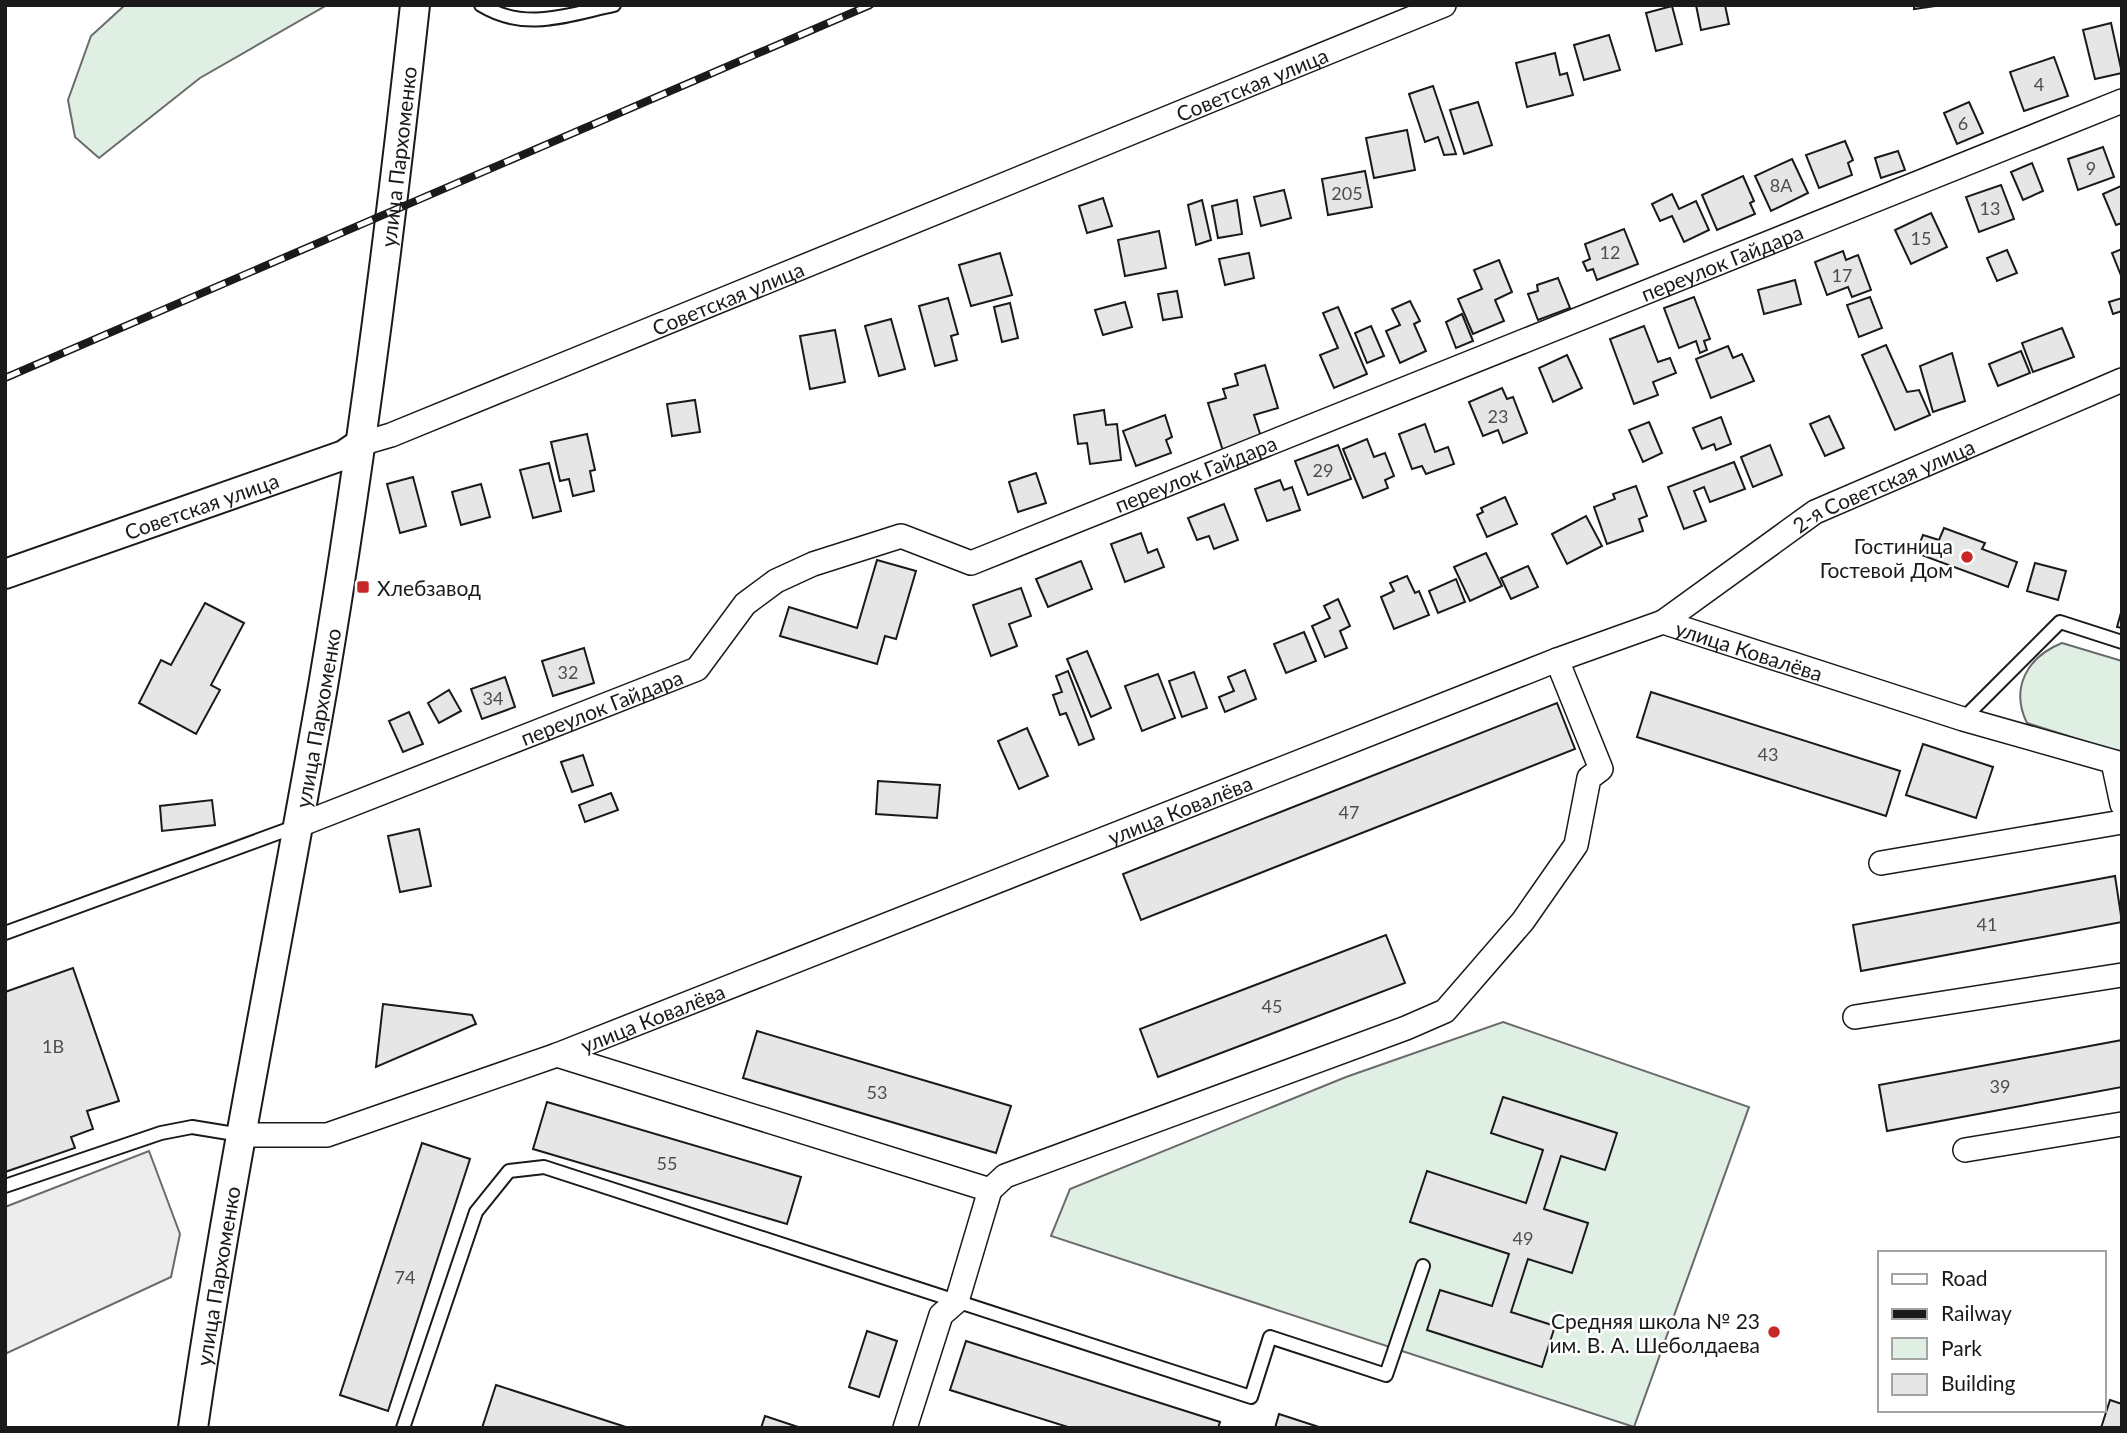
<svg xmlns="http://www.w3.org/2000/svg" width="2127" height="1433" font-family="Lato,sans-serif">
	<rect width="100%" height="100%" fill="#fff"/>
	<!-- green -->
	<g fill="#e0efe3" stroke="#6a6a6a" stroke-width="2">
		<polygon points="125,5 327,5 200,78 99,158 75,137 68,100 91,36"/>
		<path d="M2062,643L2122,661V753L2027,723C2010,688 2027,657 2062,643Z"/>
		<polygon points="1503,1022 1749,1107 1634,1427 1051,1236 1070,1189 1346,1077"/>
	</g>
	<!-- parking -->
	<polygon fill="#ededed" stroke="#6a6a6a" stroke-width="2" points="149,1151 180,1234 171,1277 5,1354 5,1207"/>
	<!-- building -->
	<g fill="#e6e6e6" stroke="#1a1a1a" stroke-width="2">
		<polygon points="1696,5 1725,5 1729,24 1701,30"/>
		<polygon points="1914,5 1942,5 1914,9"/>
		<polygon points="1672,6 1682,44 1656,51 1646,13"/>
		<polygon points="2111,23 2122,73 2095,79 2083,30"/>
		<polygon points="1609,35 1620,70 1584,80 1574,45"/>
		<polygon points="1555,53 1560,75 1567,73 1573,95 1527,107 1516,63"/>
		<polygon points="2054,57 2068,96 2024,111 2010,72"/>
		<polygon points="1433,86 1456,154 1444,155 1438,137 1425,142 1409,94"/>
		<polygon points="1478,102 1492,145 1464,154 1450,110"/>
		<polygon points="1969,102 1983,133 1957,144 1944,113"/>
		<polygon points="1407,130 1415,170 1374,178 1366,138"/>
		<polygon points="1845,141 1853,160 1848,163 1852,175 1819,188 1806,155"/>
		<polygon points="2103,147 2114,177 2078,190 2068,159"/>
		<polygon points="1898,151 1905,170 1881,178 1875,158"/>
		<polygon points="1792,159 1808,193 1771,211 1755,176"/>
		<polygon points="2032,163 2043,191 2023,200 2011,172"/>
		<polygon points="1365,171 1372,207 1328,215 1322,179"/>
		<polygon points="1743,176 1754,201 1750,203 1755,214 1717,230 1702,195"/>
		<polygon points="2001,185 2014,219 1979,232 1966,197"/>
		<polygon points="2121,186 2122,223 2116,225 2103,194"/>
		<polygon points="1284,190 1291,218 1261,226 1254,197"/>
		<polygon points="1672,194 1679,209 1696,201 1709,230 1684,242 1672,216 1660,221 1652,204"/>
		<polygon points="1103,198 1112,226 1087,233 1079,206"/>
		<polygon points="1202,200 1211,240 1196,245 1188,205"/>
		<polygon points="1237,200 1242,234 1218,238 1212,206"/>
		<polygon points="1931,213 1947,247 1911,264 1895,230"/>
		<polygon points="1624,229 1638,264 1597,280 1593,269 1587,271 1583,262 1590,259 1585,244"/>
		<polygon points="1159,231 1166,268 1125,276 1118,240"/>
		<polygon points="2122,249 2122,278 2112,253"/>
		<polygon points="2007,250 2017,273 1997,281 1987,258"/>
		<polygon points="1843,251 1846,260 1858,255 1871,290 1852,297 1848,287 1827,295 1815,262"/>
		<polygon points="1000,253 1012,295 971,306 959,265"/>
		<polygon points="1249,253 1254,278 1225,285 1219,259"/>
		<polygon points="1499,260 1512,292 1495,300 1504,321 1473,334 1458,299 1482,289 1474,270"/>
		<polygon points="1558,278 1570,308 1538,320 1528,294 1538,291 1537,285"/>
		<polygon points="1795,280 1801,304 1764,314 1758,290"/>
		<polygon points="1177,291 1182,317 1163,320 1158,294"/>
		<polygon points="1694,297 1710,339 1704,341 1707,350 1700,353 1696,341 1679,348 1664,308"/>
		<polygon points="1870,297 1882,328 1859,337 1847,305"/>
		<polygon points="948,298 958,334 951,336 957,360 935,366 919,306"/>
		<polygon points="2122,298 2122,311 2113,314 2109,302"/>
		<polygon points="1410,301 1420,321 1414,324 1426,351 1400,363 1386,331 1400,325 1392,309"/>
		<polygon points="1125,302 1132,327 1103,335 1095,310"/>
		<polygon points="1010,303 1018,338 1002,342 994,307"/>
		<polygon points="1338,307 1367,374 1334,388 1320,355 1338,348 1323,313"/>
		<polygon points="1462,314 1473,341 1456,348 1446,322"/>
		<polygon points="891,319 905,369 879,376 865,326"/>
		<polygon points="1371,326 1384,356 1367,363 1355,333"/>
		<polygon points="1644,326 1658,362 1670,358 1676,373 1653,382 1658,395 1634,404 1610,339"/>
		<polygon points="2062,328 2074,357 2033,372 2022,343"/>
		<polygon points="835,330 845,382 810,389 800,336"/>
		<polygon points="1886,345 1907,392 1919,390 1930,415 1895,430 1862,355"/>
		<polygon points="1728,346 1733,358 1742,354 1754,381 1711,398 1696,359"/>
		<polygon points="2021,351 2030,373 1998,386 1989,364"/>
		<polygon points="1952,353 1965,401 1933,412 1920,366"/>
		<polygon points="1567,355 1582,388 1553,402 1539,368"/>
		<polygon points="1265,365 1278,408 1254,415 1262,440 1223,451 1208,403 1226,398 1223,389 1238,385 1235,374"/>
		<polygon points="1502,388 1507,399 1513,397 1527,433 1503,443 1498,430 1483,436 1469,402"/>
		<polygon points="695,400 700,432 672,436 667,404"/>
		<polygon points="1104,410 1106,425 1117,424 1121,460 1090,464 1087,443 1078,444 1074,415"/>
		<polygon points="1165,415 1172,437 1166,440 1171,453 1136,466 1123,431"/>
		<polygon points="1829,416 1844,448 1825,456 1810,424"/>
		<polygon points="1721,417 1731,444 1716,450 1714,444 1702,449 1693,428"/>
		<polygon points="1649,422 1662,453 1643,462 1629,430"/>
		<polygon points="1425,424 1435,452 1448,447 1454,464 1426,474 1422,466 1412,469 1399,434"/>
		<polygon points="587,434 595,470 590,471 594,491 573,496 569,479 560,481 551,442"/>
		<polygon points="1367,439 1374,457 1385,453 1394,476 1385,480 1388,488 1363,498 1343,449"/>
		<polygon points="1338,445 1351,479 1308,495 1295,461"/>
		<polygon points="1770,445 1782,475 1753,487 1741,457"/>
		<polygon points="1734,462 1745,489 1710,502 1704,487 1694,491 1706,521 1684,529 1668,487"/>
		<polygon points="549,463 561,511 533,518 520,470"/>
		<polygon points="1036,473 1046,503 1018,512 1009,482"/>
		<polygon points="413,477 426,526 400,533 387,484"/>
		<polygon points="1280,480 1284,490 1292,487 1300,510 1267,521 1255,489"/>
		<polygon points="481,484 490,517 461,525 452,492"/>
		<polygon points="1636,486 1647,516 1639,519 1643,531 1607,544 1594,507 1615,499 1613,494"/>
		<polygon points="1505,497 1517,524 1487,537 1477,515 1483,512 1481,508"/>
		<polygon points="1224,504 1238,540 1214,549 1209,536 1197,540 1188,518"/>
		<polygon points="1586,516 1602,546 1567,564 1552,534"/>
		<polygon points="1944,528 1985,543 1982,549 2017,562 2008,587 1916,553 1923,535 1939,540"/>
		<polygon points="1141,533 1148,553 1157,549 1164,567 1125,582 1111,544"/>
		<polygon points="1486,553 1502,586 1470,601 1454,567"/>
		<polygon points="877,560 916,571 896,639 885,636 877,664 780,636 789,607 857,628"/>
		<polygon points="1081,561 1092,589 1048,607 1036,579"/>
		<polygon points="2035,563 2066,571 2058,600 2027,591"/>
		<polygon points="1528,566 1538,587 1511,599 1501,578"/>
		<polygon points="1407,576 1415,593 1419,591 1429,615 1394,629 1381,597 1394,591 1390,583"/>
		<polygon points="1456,579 1465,602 1438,613 1429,591"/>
		<polygon points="1021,588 1031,616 1009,624 1017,646 991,656 973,605"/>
		<polygon points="1338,599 1350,626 1340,631 1347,648 1325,657 1312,626 1330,618 1324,606"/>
		<polygon points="205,603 244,623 211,685 220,690 196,734 139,703 161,660 171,665"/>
		<polygon points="2122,609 2122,628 2117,627"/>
		<polygon points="1304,632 1316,661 1286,673 1274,644"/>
		<polygon points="584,648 594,683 553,696 542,661"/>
		<polygon points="1087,651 1111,708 1091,717 1067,659"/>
		<polygon points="1245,670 1256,699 1225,712 1219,697 1234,691 1228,677"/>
		<polygon points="1068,671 1094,739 1079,745 1066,713 1060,715 1053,695 1062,692 1056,676"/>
		<polygon points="1194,672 1207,708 1182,717 1169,681"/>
		<polygon points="1158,674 1175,718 1142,731 1125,686"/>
		<polygon points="505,677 515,707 482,719 471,689"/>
		<polygon points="449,690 461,711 439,723 428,703"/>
		<polygon points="1651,692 1900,771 1886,816 1637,737"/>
		<polygon points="1557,703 1575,749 1141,920 1123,874"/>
		<polygon points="409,712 423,744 403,752 389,721"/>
		<polygon points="1027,728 1048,776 1019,789 998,741"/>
		<polygon points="1923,744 1993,767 1976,818 1906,795"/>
		<polygon points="583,755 593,785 572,792 561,762"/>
		<polygon points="878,781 940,785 937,818 876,814"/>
		<polygon points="611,793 618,810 585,822 579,805"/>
		<polygon points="212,800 215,825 162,831 160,806"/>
		<polygon points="419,829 431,886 400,892 388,836"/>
		<polygon points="2115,876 2122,922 1861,971 1853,925"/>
		<polygon points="1386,935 1405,983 1158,1077 1140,1029"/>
		<polygon points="73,968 119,1101 87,1111 93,1129 71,1137 75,1148 5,1172 5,992"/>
		<polygon points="383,1004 472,1015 476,1024 376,1067"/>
		<polygon points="757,1031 1011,1106 996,1153 743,1078"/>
		<polygon points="2122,1040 2122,1087 1887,1131 1879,1085"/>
		<polygon points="1503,1097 1617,1133 1605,1170 1561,1156 1544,1209 1588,1223 1572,1273 1528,1259 1511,1312 1555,1326 1542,1367 1427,1330 1440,1290 1492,1306 1509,1254 1410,1222 1427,1171 1526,1203 1543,1150 1491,1133"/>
		<polygon points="547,1102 801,1177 787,1224 533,1149"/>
		<polygon points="422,1143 470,1159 388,1411 340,1395"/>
		<polygon points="867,1331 897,1341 879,1397 849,1387"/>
		<polygon points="966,1341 1220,1422 1218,1428 1071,1428 950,1390"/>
		<polygon points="496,1385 629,1428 482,1428"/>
		<polygon points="2110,1400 2122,1404 2122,1428 2101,1428"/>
		<polygon points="1279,1414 1322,1428 1275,1428"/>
		<polygon points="765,1416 801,1428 761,1428"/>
	</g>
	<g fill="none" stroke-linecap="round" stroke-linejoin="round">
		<defs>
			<g id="service">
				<path d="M481,5C525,32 567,15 614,5"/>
				<polyline points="1963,719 2060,622 2122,642"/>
				<polyline points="5,933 297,826"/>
				<polyline points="5,1186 161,1133 192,1127 241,1135"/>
				<polyline points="403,1428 476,1212 509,1171 544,1167 1251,1397 1270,1337 1386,1375 1423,1266"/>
			</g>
			<g id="minor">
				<path id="s1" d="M360,444L391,435L1444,5"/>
				<path id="s2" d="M1663,622L1815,512L2122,380"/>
				<polyline points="2113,762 2122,804"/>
				<path id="s3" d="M297,826L697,669L745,604L776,581L813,564L901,536L971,563L2122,101"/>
				<polyline points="1881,863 2122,822"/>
				<polyline points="1855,1017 2122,975"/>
				<polyline points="557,1055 990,1190"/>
				<path id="s4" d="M241,1135H327L557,1055L1557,660L1663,622L1963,719L2122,764"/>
				<polyline points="1965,1150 2122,1124"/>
				<polyline points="905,1428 941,1315 957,1301 990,1190 1005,1176 1406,1028 1445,1011 1523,921 1576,845 1589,778 1601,769 1557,660"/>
			</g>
			<g id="tertiary">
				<path id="s5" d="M5,574L344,455L360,444"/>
				<path id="s6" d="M193,1428C229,1179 280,934 323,686C361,461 390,233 415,5"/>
			</g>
		</defs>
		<!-- service casing -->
		<use href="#service" stroke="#1a1a1a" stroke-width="16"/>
		<!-- minor casing -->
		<use href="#minor" stroke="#1a1a1a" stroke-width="26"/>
		<!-- tertiary casing -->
		<use href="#tertiary" stroke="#1a1a1a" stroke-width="32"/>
		<!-- service -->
		<use href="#service" stroke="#fff" stroke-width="12"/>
		<!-- minor -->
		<use href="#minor" stroke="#fff" stroke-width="23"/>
		<!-- tertiary -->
		<use href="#tertiary" stroke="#fff" stroke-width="28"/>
		<defs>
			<polyline id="rail" points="5,378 870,5"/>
		</defs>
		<!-- rail casing -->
		<use href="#rail" stroke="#1a1a1a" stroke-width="8"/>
		<!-- rail -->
		<use href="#rail" stroke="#fff" stroke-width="5" stroke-dasharray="16" stroke-linecap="butt"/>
	</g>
	<!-- markers -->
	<g fill="#c62828" stroke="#fff" stroke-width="2.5">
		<circle cx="1967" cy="557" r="7"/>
		<rect x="356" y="580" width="14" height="14" rx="3.5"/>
		<circle cx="1774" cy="1332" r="7"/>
	</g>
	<g text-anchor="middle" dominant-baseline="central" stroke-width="5" stroke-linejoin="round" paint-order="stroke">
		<!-- number labels -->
		<g font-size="18" fill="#4d4d4d">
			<text x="2039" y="84">4</text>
			<text x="1963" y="123">6</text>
			<text x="2091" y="168">9</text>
			<text x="1781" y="185">8А</text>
			<text x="1347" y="193">205</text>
			<text x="1990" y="208">13</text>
			<text x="1921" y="238">15</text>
			<text x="1610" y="252">12</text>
			<text x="1842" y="275">17</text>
			<text x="1498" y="416">23</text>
			<text x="1323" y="470">29</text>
			<text x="568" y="672">32</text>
			<text x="493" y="698">34</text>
			<text x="1768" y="754">43</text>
			<text x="1349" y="812">47</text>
			<text x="1987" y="924">41</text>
			<text x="1272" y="1006">45</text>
			<text x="53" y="1046">1В</text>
			<text x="2000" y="1086">39</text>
			<text x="877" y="1092">53</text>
			<text x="667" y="1163">55</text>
			<text x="1523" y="1238">49</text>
			<text x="405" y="1277">74</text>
		</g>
		<!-- street labels -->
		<g font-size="21" fill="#1a1a1a" stroke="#fff">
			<text stroke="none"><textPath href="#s1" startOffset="962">Советская улица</textPath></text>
			<text stroke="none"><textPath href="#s6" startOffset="1288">улица Пархоменко</textPath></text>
			<text stroke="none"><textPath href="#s3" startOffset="1566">переулок Гайдара</textPath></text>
			<text stroke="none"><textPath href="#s1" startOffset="396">Советская улица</textPath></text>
			<text stroke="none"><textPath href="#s3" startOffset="999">переулок Гайдара</textPath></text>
			<text stroke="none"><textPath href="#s2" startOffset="261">2-я Советская улица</textPath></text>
			<text stroke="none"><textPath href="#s5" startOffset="208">Советская улица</textPath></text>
			<text stroke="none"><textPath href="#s4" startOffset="1608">улица Ковалёва</textPath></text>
			<text stroke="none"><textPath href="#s3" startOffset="327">переулок Гайдара</textPath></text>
			<text stroke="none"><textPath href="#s6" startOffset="721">улица Пархоменко</textPath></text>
			<text stroke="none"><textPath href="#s4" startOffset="999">улица Ковалёва</textPath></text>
			<text stroke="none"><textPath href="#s4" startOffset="432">улица Ковалёва</textPath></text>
			<text stroke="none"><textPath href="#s6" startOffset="154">улица Пархоменко</textPath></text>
		</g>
		<!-- poi labels -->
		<g font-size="21" fill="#1a1a1a" stroke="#fff" text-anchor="end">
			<text x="1953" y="545">Гостиница<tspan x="1953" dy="24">Гостевой Дом</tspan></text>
			<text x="377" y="587" text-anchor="start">Хлебзавод</text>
			<text x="1760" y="1320">Средняя школа № 23<tspan x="1760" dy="24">им. В. А. Шеболдаева</tspan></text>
		</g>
	</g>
	<!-- border -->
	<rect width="2127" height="1433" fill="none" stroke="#1a1a1a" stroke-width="14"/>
	<!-- legend -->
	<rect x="1878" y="1251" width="228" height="161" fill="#ffffff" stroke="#a3a3a3" stroke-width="2"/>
	<rect x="1892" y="1274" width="35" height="10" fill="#ffffff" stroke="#a3a3a3" stroke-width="2"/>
	<text x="1941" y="1286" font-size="21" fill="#1a1a1a">Road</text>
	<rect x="1892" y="1309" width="35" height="10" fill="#1a1a1a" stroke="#a3a3a3" stroke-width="2"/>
	<text x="1941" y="1321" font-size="21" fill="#1a1a1a">Railway</text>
	<rect x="1892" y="1338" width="35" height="21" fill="#e0efe3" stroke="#a3a3a3" stroke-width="2"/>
	<text x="1941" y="1356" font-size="21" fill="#1a1a1a">Park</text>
	<rect x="1892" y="1374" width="35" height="21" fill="#e6e6e6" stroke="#a3a3a3" stroke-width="2"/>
	<text x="1941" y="1391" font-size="21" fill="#1a1a1a">Building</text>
</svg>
